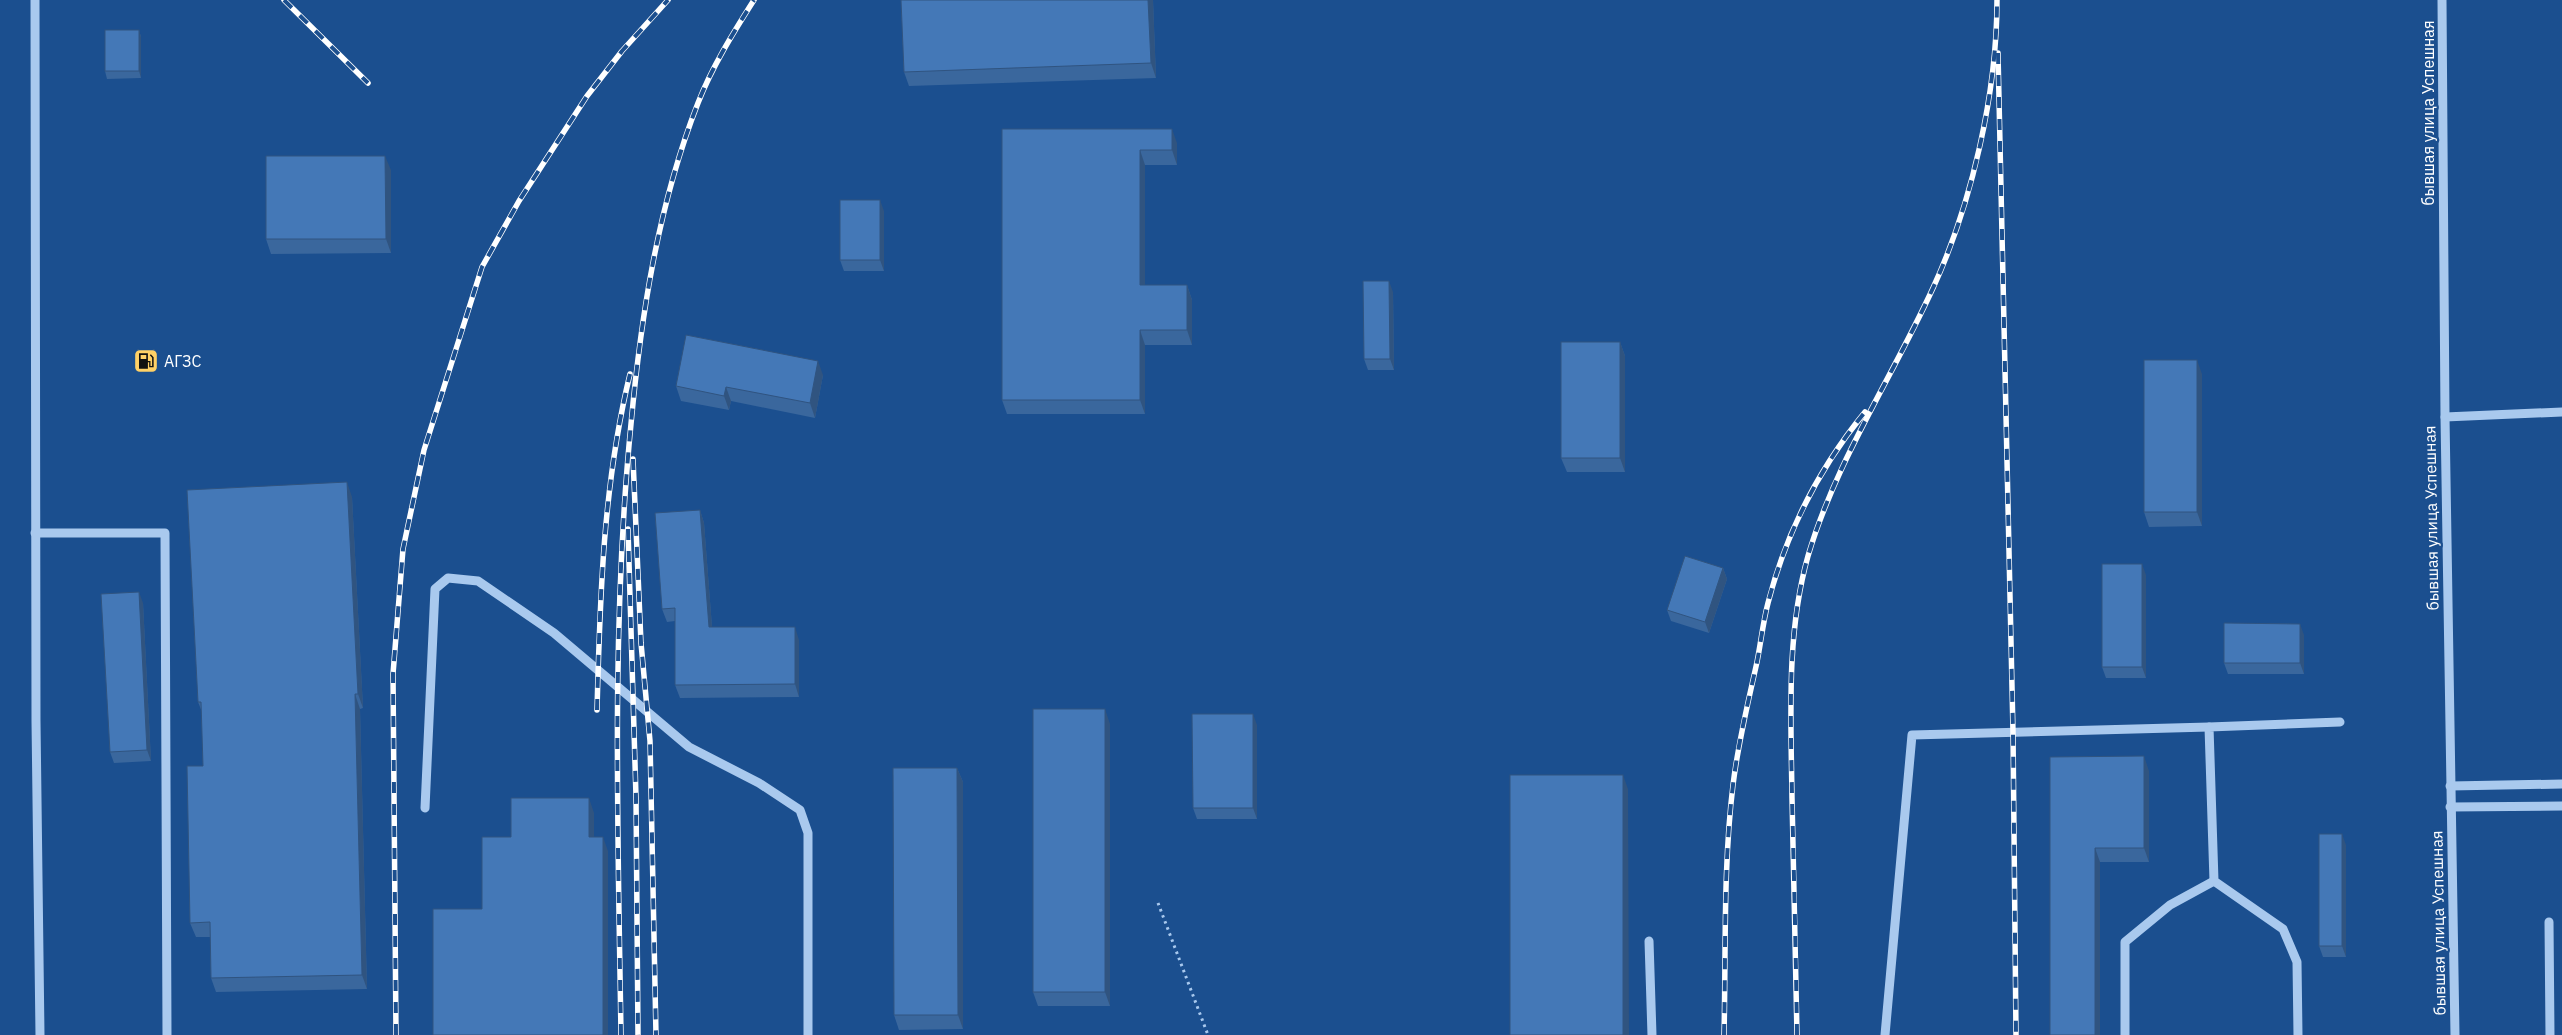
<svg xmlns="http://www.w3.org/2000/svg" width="2562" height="1035" font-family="'IBM Plex Sans',sans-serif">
	<rect width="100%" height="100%" fill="#1b4f8f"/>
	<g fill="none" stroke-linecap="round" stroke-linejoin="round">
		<!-- path -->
		<polyline stroke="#a9c9ee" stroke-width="3" stroke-dasharray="2.5 4" stroke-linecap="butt" points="1158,903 1208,1035"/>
		<!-- minor -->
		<g stroke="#a9c9ee" stroke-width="9">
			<polyline points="35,0 36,721 40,1035"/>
			<polyline points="2442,0 2445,417 2455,1035"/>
			<polyline points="2445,417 2562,412"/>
			<polyline points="35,533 165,533 167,1035"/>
			<polyline points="2450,786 2562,784"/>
			<polyline points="2450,807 2562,806"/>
			<polyline points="425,808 435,589 448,578 478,581 554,633 689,747 759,783 800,810 808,833 808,1035"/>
			<polyline points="2549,922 2550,1035"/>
			<polyline points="1649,941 1652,1035"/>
			<polyline points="1885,1035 1912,735 2209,727"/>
			<polyline points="2125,1035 2125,942 2170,905 2214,881"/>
			<polyline points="2298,1035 2297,962 2283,929 2214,881 2209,727 2340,722"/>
		</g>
		<defs>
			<g id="rail">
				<polyline points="284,0 368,83"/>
				<polyline points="1998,53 2013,732 2016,1035"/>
				<polyline points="633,459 641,643 650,741 656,1035"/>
				<polyline points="628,529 636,797 638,1035"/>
				<path d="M597,710C600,596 603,485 630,374"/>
				<polyline points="396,1035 393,674 403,549 424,450 482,267 519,201 587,96 622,51 668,0"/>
				<path d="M621,1035C618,831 611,627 631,424C641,316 658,205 698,103C712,67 733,33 754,0"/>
				<path d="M1724,1035C1726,952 1723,867 1733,785C1738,743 1748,703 1757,662C1761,642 1763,622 1768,603C1786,533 1820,467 1865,412"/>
				<path d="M1797,1035C1796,956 1794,877 1792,798C1791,717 1786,634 1808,556C1836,461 1892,378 1933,288C1972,203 1997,93 1997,0"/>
			</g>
		</defs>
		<!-- rail casing -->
		<use href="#rail" stroke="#fff" stroke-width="5.5"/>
		<!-- rail -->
		<use href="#rail" stroke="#1b4f8f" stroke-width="4" stroke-dasharray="11" stroke-linecap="butt"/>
	</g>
	<!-- wall -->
	<g fill="#3a679d">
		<polygon points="901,0 1153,0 1156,78 909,86 904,72"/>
		<polygon points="139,30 141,37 141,78 107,79 105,71"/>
		<polygon points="1002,129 1177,143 1177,165 1145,165 1145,285 1187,285 1192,300 1192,345 1145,345 1145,414 1007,414 1002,400"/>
		<polygon points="391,170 391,253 271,254 266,239"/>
		<polygon points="884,211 884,271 844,271 840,260"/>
		<polygon points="1393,292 1394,370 1368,370 1364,359"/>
		<polygon points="1620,342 1625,356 1625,472 1567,472 1561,458"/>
		<polygon points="2202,374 2202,526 2149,527 2144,512"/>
		<polygon points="823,375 815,418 731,401 729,410 681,401 676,386"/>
		<polygon points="352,497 363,708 360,709 367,989 216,992 211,978 210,937 196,937 190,923 203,766 202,712 198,702"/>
		<polygon points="700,510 704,523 712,627 799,640 799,697 680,698 675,685 675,621 667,622 662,609"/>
		<polygon points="1723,568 1727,579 1709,633 1671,621 1667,610"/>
		<polygon points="2146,575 2146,678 2106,678 2102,667"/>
		<polygon points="143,603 151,761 114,763 110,752"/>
		<polygon points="2304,635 2304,674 2228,674 2224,663"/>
		<polygon points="1110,724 1110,1006 1038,1006 1033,992"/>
		<polygon points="1257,725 1257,819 1197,819 1193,808"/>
		<polygon points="2050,757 2149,771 2149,862 2100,862 2100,1035 2050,1035"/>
		<polygon points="957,768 963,782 963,1029 899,1030 894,1015"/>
		<polygon points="2346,845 2346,957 2323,957 2319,946"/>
	</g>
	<!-- shaded-wall -->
	<g fill="#305480">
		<polygon points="1148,0 1153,0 1156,78 1151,63"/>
		<polygon points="139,30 141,37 141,78 139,71"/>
		<polygon points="1172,129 1177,143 1177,165 1172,150"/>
		<polygon points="1140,150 1145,165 1145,300 1140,285"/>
		<polygon points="385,156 391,170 391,253 386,239"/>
		<polygon points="880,200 884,211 884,271 880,260"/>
		<polygon points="1389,281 1393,292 1394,370 1390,359"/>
		<polygon points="1187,285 1192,300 1192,345 1187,330"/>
		<polygon points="1140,330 1145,345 1145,414 1140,400"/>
		<polygon points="1620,342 1625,356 1625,472 1620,458"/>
		<polygon points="2197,360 2202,374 2202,526 2197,512"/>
		<polygon points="818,361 823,375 815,418 810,403"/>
		<polygon points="726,387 731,401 729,410 724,396"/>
		<polygon points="347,482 352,497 363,708 358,694"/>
		<polygon points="700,510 704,523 713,640 709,627"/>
		<polygon points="2142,564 2146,575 2146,678 2142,667"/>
		<polygon points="1723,568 1727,579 1709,633 1705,622"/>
		<polygon points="139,592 143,603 151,761 147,750"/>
		<polygon points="2300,624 2304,635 2304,674 2300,663"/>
		<polygon points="795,627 799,640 799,697 795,684"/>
		<polygon points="355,694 360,709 367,989 362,975"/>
		<polygon points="1105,709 1110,724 1110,1006 1105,992"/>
		<polygon points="1253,714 1257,725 1257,819 1253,808"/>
		<polygon points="2144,756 2149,771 2149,862 2144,848"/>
		<polygon points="957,768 963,782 963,1029 958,1015"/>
		<polygon points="1623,775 1628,789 1629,1035 1623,1035"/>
		<polygon points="589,798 594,813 594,851 589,837"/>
		<polygon points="2342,834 2346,845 2346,957 2342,946"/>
		<polygon points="603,837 608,851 608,1035 603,1035"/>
		<polygon points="2095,848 2100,862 2100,1035 2095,1035"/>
	</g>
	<!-- building -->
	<g fill="#4478b7" stroke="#305480">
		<polygon points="901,0 1148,0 1151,63 904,72"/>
		<rect x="105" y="30" width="34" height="41"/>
		<polygon points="1002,129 1172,129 1172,150 1140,150 1140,285 1187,285 1187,330 1140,330 1140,400 1002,400"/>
		<polygon points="266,156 385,156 386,239 266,239"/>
		<rect x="840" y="200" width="40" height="60"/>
		<polygon points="1363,281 1389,281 1390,359 1364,359"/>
		<polygon points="686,335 818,361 810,403 726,387 724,396 676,386"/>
		<rect x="1561" y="342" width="59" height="116"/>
		<rect x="2144" y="360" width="53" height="152"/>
		<polygon points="347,482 358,694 355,694 362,975 211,978 210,922 190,923 187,766 203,766 201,702 198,702 187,490"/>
		<polygon points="700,510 709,627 795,627 795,684 675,685 675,608 662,609 655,513"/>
		<polygon points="1685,556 1723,568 1705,622 1667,610"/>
		<rect x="2102" y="564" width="40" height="103"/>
		<polygon points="139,592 147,750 110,752 101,594"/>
		<polygon points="2224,623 2300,624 2300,663 2224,663"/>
		<rect x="1033" y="709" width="72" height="283"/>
		<polygon points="1192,714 1253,714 1253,808 1193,808"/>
		<polygon points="2144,756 2144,848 2095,848 2095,1035 2050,1035 2050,757"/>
		<polygon points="893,768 957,768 958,1015 894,1015"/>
		<rect x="1510" y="775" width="113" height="260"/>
		<polygon points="511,798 589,798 589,837 603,837 603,1035 433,1035 433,909 482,909 482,837 511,837"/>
		<rect x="2319" y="834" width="23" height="112"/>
	</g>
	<!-- icons -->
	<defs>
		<symbol id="fuel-square" viewBox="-11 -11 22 22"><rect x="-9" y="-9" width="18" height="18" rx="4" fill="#ffd166" stroke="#1b4f8f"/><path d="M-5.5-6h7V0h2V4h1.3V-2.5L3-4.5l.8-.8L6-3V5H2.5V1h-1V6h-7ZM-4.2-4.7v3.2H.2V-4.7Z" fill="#111"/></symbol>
	</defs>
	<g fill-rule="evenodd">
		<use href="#fuel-square" x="132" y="347" width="28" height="28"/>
	</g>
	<g text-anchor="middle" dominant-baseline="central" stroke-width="4.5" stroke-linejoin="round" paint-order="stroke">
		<!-- street labels -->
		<g font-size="16" fill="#fff" stroke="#1b4f8f">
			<text transform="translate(2428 113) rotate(-90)">бывшая улица Успешная</text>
			<text transform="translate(2431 518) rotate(-91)">бывшая улица Успешная</text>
			<text transform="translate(2438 923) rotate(-91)">бывшая улица Успешная</text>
		</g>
		<!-- poi labels -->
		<g font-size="16" fill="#fff" stroke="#1b4f8f" text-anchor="start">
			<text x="164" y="361">АГЗС</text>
		</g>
	</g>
</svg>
